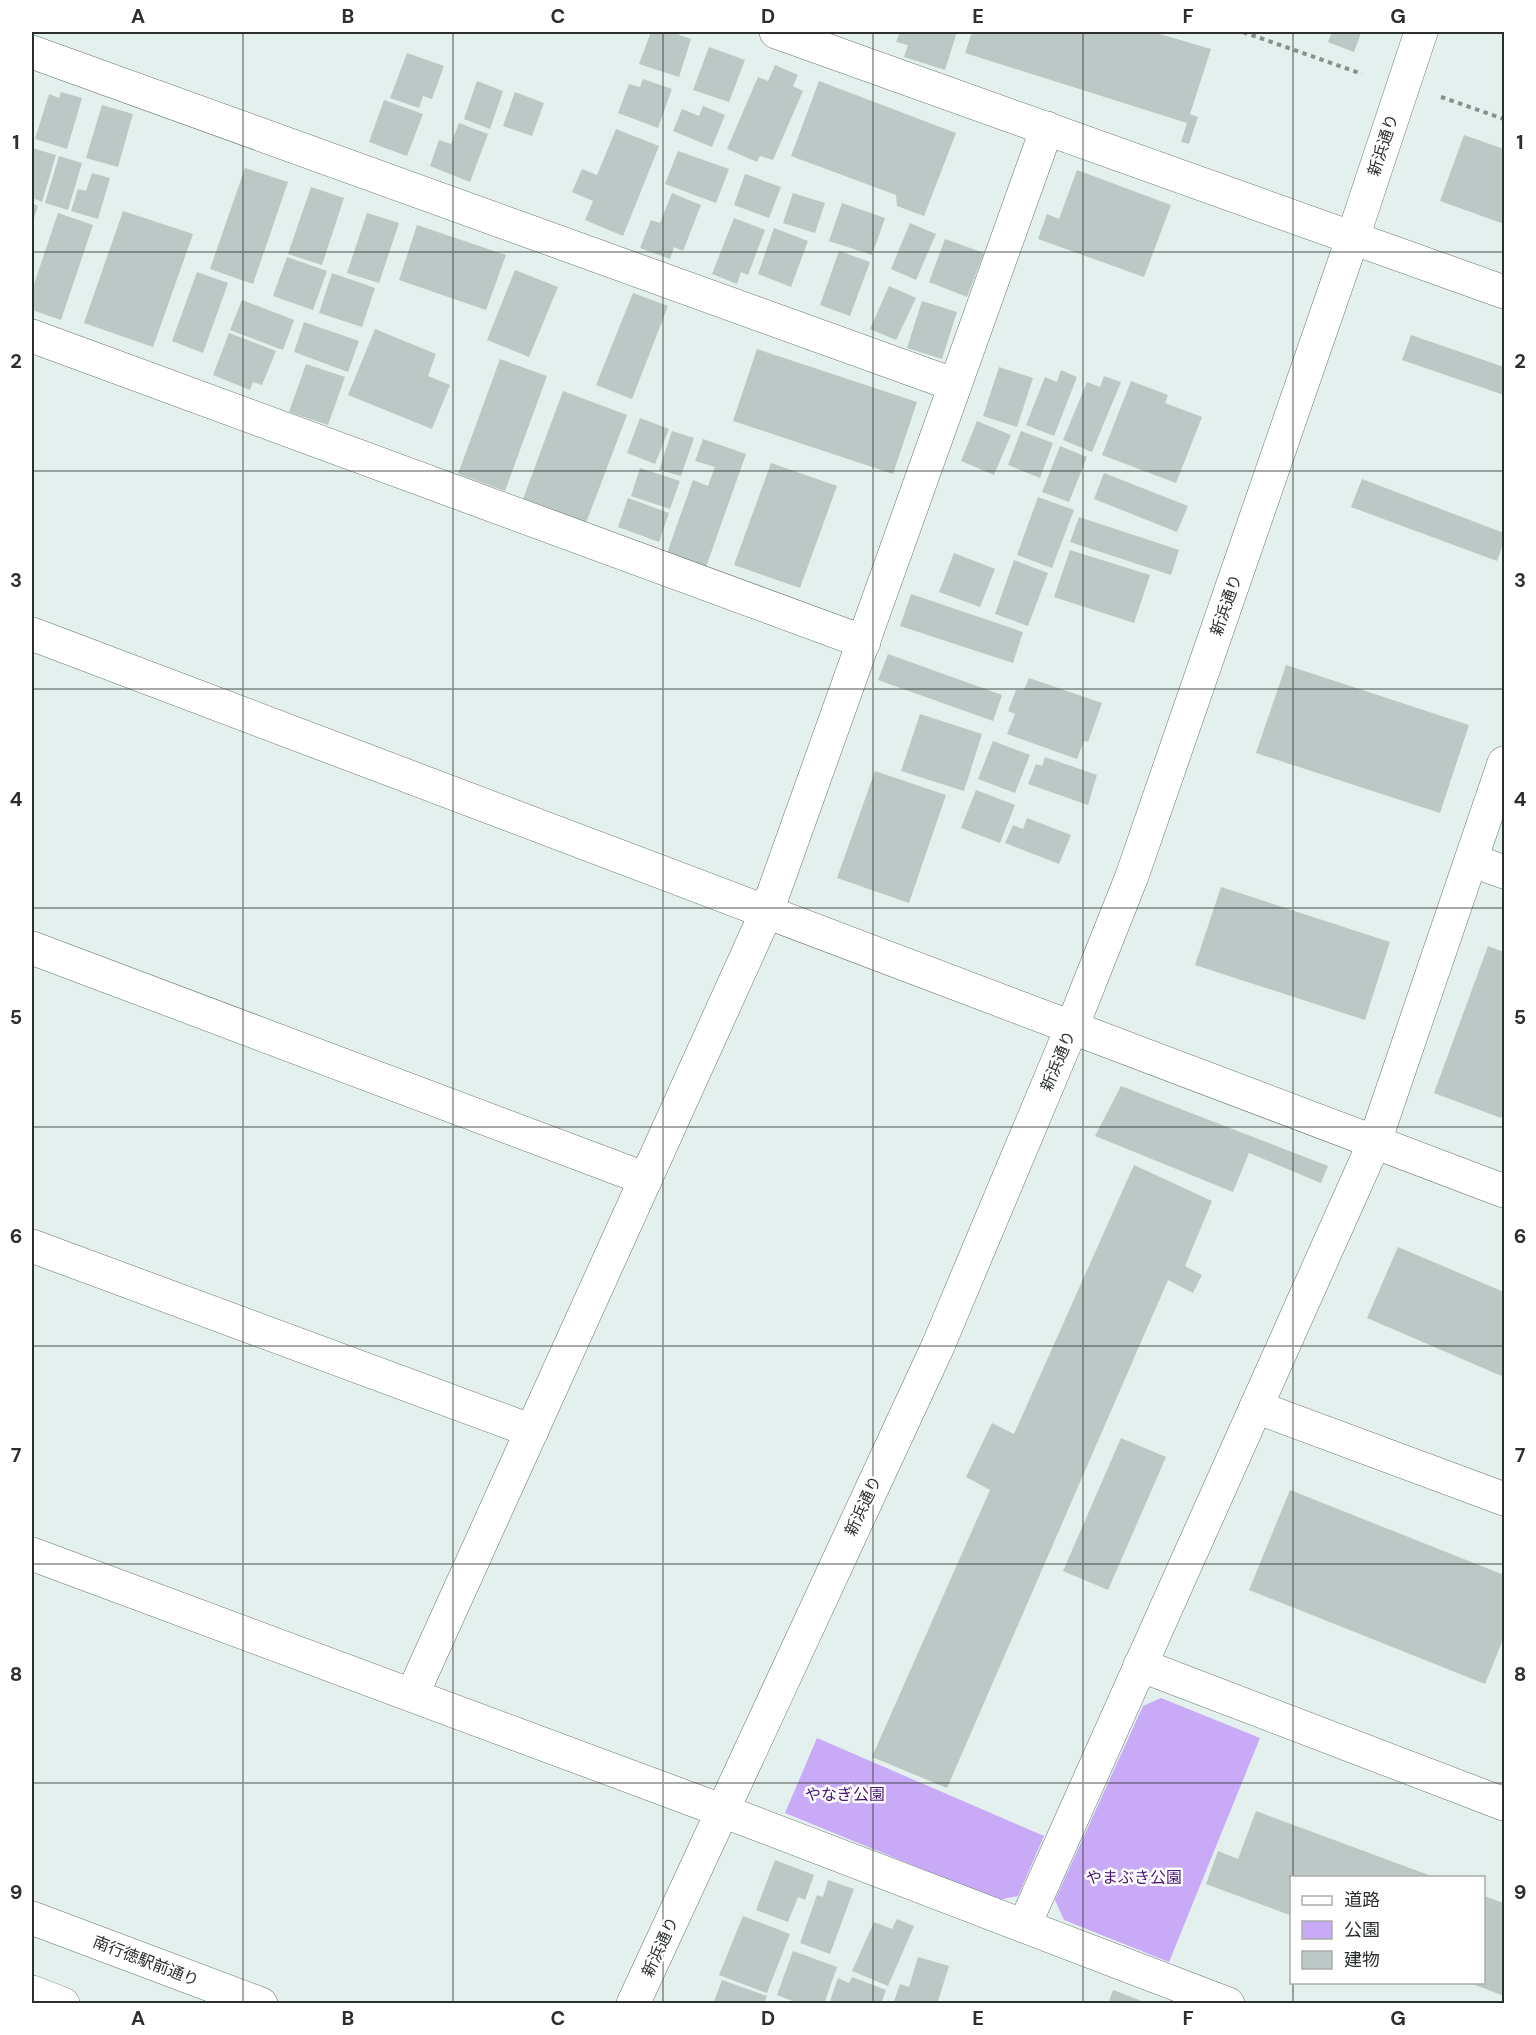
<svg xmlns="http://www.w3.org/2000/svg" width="1536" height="2035" font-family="'DM Sans','Noto Sans JP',sans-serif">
	<rect width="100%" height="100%" fill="#e3f0ed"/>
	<!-- green -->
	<g fill="#c9aaf7">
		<polygon points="1161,1698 1260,1738 1169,1962 1064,1920 1055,1900 1143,1706"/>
		<polygon points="817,1738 1044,1836 1018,1896 998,1900 785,1813"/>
	</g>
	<!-- building -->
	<g fill="#bcc8c5">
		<polygon points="651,32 680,32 679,35 691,39 679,77 639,64"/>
		<polygon points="900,32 957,32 945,70 904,57 908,45 896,42"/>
		<polygon points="972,32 1153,32 1211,49 1190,114 1198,117 1189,144 1181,142 1187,123 965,53"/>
		<polygon points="1332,32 1361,33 1354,52 1328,42"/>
		<polygon points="709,47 745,60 729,102 693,90"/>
		<polygon points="407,53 444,66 432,99 423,96 419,108 390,98"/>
		<polygon points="775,65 798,75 793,86 803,91 773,160 760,156 757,162 727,149 758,77 768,81"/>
		<polygon points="643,79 672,89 658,128 618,113 629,84 640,87"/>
		<polygon points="477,81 503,91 490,129 464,119"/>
		<polygon points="819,81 956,133 924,216 897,206 896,195 791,156"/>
		<polygon points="61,92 82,98 67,149 35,139 49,94 59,98"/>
		<polygon points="515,92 544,103 532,136 503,126"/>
		<polygon points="384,100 423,114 407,156 369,142"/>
		<polygon points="102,105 133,114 118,167 86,158"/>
		<polygon points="703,106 725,115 712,147 673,131 682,109 699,116"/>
		<polygon points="459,123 488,134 470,182 430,166 439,140 451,144"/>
		<polygon points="616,129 659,146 623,236 585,220 593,201 572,192 582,169 597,175"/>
		<polygon points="1464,135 1504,149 1504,224 1440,201"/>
		<polygon points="32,148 56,155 42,202 32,198"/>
		<polygon points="678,151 729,169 716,203 665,184"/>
		<polygon points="59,156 82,163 68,210 45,203"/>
		<polygon points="245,168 288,182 253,284 210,269"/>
		<polygon points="1077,170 1171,205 1144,277 1038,239 1047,214 1059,219"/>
		<polygon points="92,173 110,178 98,219 71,211 78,189 86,191"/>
		<polygon points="745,174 781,187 769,218 734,205"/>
		<polygon points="311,187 344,198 322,265 288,254"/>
		<polygon points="672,193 701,205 683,251 674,247 670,259 640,248 651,220 660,223"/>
		<polygon points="793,193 825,203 815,233 783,223"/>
		<polygon points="32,203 38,206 32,225"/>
		<polygon points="842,203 885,218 872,255 829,241"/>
		<polygon points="123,211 193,234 153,347 84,323"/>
		<polygon points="58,213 93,225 61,320 32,310 32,290"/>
		<polygon points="367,213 399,223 379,283 347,273"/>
		<polygon points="734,218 765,230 748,275 741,272 737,284 712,274"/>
		<polygon points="910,223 936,234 916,280 891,269"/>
		<polygon points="417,225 506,255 486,310 399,280"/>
		<polygon points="774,228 808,241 791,287 758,274"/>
		<polygon points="945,239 984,253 967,297 929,282"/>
		<polygon points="839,251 870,262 850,316 820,305"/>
		<polygon points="287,257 327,271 313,310 273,296"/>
		<polygon points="515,270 558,287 529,357 487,340"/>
		<polygon points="197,272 228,283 203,353 172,341"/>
		<polygon points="332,273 375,288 362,327 319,313"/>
		<polygon points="889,286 916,298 896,340 870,329"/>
		<polygon points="633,293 668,306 632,399 596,385"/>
		<polygon points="242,300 294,320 283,350 230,330"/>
		<polygon points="922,301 957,312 942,359 907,348"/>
		<polygon points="304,322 359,341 348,372 294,352"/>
		<polygon points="375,329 436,354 428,376 450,385 432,429 348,395"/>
		<polygon points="229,333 276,351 262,385 253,382 250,390 213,375"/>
		<polygon points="1411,335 1504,367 1504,395 1402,360"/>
		<polygon points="757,349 917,402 893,474 733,421"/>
		<polygon points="500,359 547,376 505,491 458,474"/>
		<polygon points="306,364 345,377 328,425 289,412"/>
		<polygon points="999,367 1033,378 1017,427 983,416"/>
		<polygon points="1061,370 1077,377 1054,436 1026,425 1045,377 1057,382"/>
		<polygon points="1104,376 1121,382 1092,452 1063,440 1087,382 1100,387"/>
		<polygon points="1131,381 1168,395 1165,403 1202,417 1176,483 1102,455"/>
		<polygon points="563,391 627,415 586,523 523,499"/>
		<polygon points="640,418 669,429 655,464 627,453"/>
		<polygon points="977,421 1011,435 994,475 961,461"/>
		<polygon points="672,431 694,438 681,476 659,470"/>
		<polygon points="1021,431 1053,443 1040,478 1008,465"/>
		<polygon points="703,439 746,454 706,567 667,553 693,480 708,486 715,467 695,461"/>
		<polygon points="1060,446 1087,457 1069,502 1042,492"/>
		<polygon points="771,463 837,486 800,588 734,565"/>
		<polygon points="640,468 680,481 670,509 631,496"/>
		<polygon points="1104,473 1188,506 1177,532 1094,499"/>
		<polygon points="1362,479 1504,533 1504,541 1497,561 1351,507"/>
		<polygon points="1038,497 1074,510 1052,568 1017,555"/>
		<polygon points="628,498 669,513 659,542 618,527"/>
		<polygon points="1079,517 1179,550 1171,575 1070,542"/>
		<polygon points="1070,550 1150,575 1134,623 1054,597"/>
		<polygon points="954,553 995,569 980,607 939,592"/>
		<polygon points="1014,560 1048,573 1028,626 995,614"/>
		<polygon points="911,594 1023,632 1013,663 900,626"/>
		<polygon points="888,654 1002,695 993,721 878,680"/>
		<polygon points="1286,665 1469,725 1440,813 1256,753"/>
		<polygon points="1029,678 1102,703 1088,742 1084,741 1077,759 1007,734 1015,714 1008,711 1016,690 1024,690"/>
		<polygon points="920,714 982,734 964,791 901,771"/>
		<polygon points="993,741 1030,755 1015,793 978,779"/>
		<polygon points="1045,757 1097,775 1088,805 1028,784 1036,764 1042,766"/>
		<polygon points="875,771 946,795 909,903 837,878"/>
		<polygon points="976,790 1015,805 1000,843 961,828"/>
		<polygon points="1027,818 1071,835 1059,864 1005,843 1013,825 1023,829"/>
		<polygon points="1221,887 1390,942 1365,1020 1195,965"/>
		<polygon points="1488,946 1504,952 1504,1109 1501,1118 1434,1093"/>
		<polygon points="1121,1086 1328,1166 1321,1183 1249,1153 1233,1192 1095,1136"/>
		<polygon points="1134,1165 1212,1201 1185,1266 1202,1275 1193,1293 1168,1280 947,1788 872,1757 990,1490 966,1477 992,1423 1014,1434"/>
		<polygon points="1398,1247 1504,1292 1504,1377 1367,1318"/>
		<polygon points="1121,1438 1166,1457 1108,1590 1063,1571"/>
		<polygon points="1290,1490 1504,1575 1504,1637 1485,1684 1249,1590"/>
		<polygon points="1256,1811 1434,1877 1434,1878 1292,1878 1292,1916 1206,1884 1218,1851 1238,1859"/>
		<polygon points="775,1860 814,1875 805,1900 798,1897 788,1922 756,1910"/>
		<polygon points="828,1880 854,1889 830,1954 800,1943 817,1895 823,1897"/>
		<polygon points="1484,1896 1504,1903 1504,1996 1470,1983 1484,1982"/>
		<polygon points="743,1916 790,1934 767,1993 719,1975"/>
		<polygon points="897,1919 914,1926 888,1986 852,1971 874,1922 892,1929"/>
		<polygon points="793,1951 837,1967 824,2004 800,2004 777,1995"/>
		<polygon points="918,1957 949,1966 937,2004 893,2004 900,1984 909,1987"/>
		<polygon points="852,1977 886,1990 881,2004 829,2004 838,1978 849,1983"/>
		<polygon points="722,1980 767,1996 764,2004 713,2004"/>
		<polygon points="1113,1990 1147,2003 1147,2004 1108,2004"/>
	</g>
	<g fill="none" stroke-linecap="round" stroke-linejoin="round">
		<defs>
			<g id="street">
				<polyline points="776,32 1504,292"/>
				<polyline points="32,52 955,385"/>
				<polyline points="32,336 864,642"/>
				<polyline points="1471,860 1504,872"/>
				<polyline points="32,948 646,1179"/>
				<polyline points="32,1246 532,1431"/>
				<polyline points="1256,1407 1504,1499"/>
				<polyline points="32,1554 723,1811 1228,2004"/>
				<polyline points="1140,1665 1504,1804"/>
				<polyline points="412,1695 767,911 1047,128"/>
				<polyline points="1024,1926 1375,1141 1504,763"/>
			</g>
			<g id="secondary">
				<polyline points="32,634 1504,1191"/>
				<polyline points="32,1918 261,2004"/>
				<polyline points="32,1992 63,2004"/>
				<polyline points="633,2004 938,1346 1072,1027 1132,876 1353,237 1421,32"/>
			</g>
		</defs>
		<!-- street casing -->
		<use href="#street" stroke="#697472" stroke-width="34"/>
		<!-- secondary casing -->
		<use href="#secondary" stroke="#697472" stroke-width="34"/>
		<!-- path -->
		<g stroke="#88918f" stroke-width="4" stroke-dasharray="4.5 4.5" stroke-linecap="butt">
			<polyline points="1243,32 1362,74"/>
			<polyline points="1441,97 1504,119"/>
		</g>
		<!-- street -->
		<use href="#street" stroke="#fff" stroke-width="33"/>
		<!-- secondary -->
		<use href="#secondary" stroke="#fff" stroke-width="33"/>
	</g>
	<!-- grid -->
	<path fill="none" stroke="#2b302f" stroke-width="1.5" stroke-opacity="0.55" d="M243,32V2004M453,32V2004M663,32V2004M873,32V2004M1083,32V2004M1293,32V1878M32,252H1504M32,471H1504M32,689H1504M32,908H1504M32,1127H1504M32,1346H1504M32,1564H1504M32,1783H1504M1293,1982V2004"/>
	<g text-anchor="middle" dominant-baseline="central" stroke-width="5" stroke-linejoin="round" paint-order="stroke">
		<!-- street labels -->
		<g font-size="16" fill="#2b302f" stroke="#fff">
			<text transform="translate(1383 145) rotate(-72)">新浜通り</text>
			<text transform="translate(1226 605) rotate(-71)">新浜通り</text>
			<text transform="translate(1058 1061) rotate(-67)">新浜通り</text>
			<text transform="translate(863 1506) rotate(-65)">新浜通り</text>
			<text transform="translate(660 1947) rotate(-65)">新浜通り</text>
			<text transform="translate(146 1961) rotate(21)">南行徳駅前通り</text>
		</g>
		<!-- park labels -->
		<g font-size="16" fill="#461474" stroke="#fff">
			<text x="845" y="1794">やなぎ公園</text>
			<text x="1134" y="1877">やまぶき公園</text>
		</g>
	</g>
	<!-- border -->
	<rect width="1536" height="2035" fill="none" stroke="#ffffff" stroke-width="66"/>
	<!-- legend -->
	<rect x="1290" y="1876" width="195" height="108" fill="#ffffff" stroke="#aaacac" stroke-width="1.5"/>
	<rect x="1302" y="1896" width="30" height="9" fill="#ffffff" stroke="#aaacac" stroke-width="1.5"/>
	<text x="1344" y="1906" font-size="18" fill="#2b302f">道路</text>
	<rect x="1302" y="1921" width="30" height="18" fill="#c9aaf7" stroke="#aaacac" stroke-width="1.5"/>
	<text x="1344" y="1936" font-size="18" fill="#2b302f">公園</text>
	<rect x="1302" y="1951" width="30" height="18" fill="#bcc8c5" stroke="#aaacac" stroke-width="1.5"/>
	<text x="1344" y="1966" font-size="18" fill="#2b302f">建物</text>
	<rect x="33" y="33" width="1470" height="1969" fill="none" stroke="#2b302f" stroke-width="2"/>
	<g font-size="20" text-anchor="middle" font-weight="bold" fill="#2b302f">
		<text x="138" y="23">A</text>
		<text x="348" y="23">B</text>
		<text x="558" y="23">C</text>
		<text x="768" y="23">D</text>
		<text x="978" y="23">E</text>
		<text x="1188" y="23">F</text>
		<text x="1398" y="23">G</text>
		<text x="16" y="149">1</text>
		<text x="1520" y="149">1</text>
		<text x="16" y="368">2</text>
		<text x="1520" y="368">2</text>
		<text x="16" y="587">3</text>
		<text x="1520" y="587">3</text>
		<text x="16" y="806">4</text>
		<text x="1520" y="806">4</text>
		<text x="16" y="1024">5</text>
		<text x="1520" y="1024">5</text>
		<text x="16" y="1243">6</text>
		<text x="1520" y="1243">6</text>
		<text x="16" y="1462">7</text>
		<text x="1520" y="1462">7</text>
		<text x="16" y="1681">8</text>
		<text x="1520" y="1681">8</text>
		<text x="16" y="1899">9</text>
		<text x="1520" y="1899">9</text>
		<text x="138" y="2025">A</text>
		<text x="348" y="2025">B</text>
		<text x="558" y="2025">C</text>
		<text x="768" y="2025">D</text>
		<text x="978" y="2025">E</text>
		<text x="1188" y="2025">F</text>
		<text x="1398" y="2025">G</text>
	</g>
</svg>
